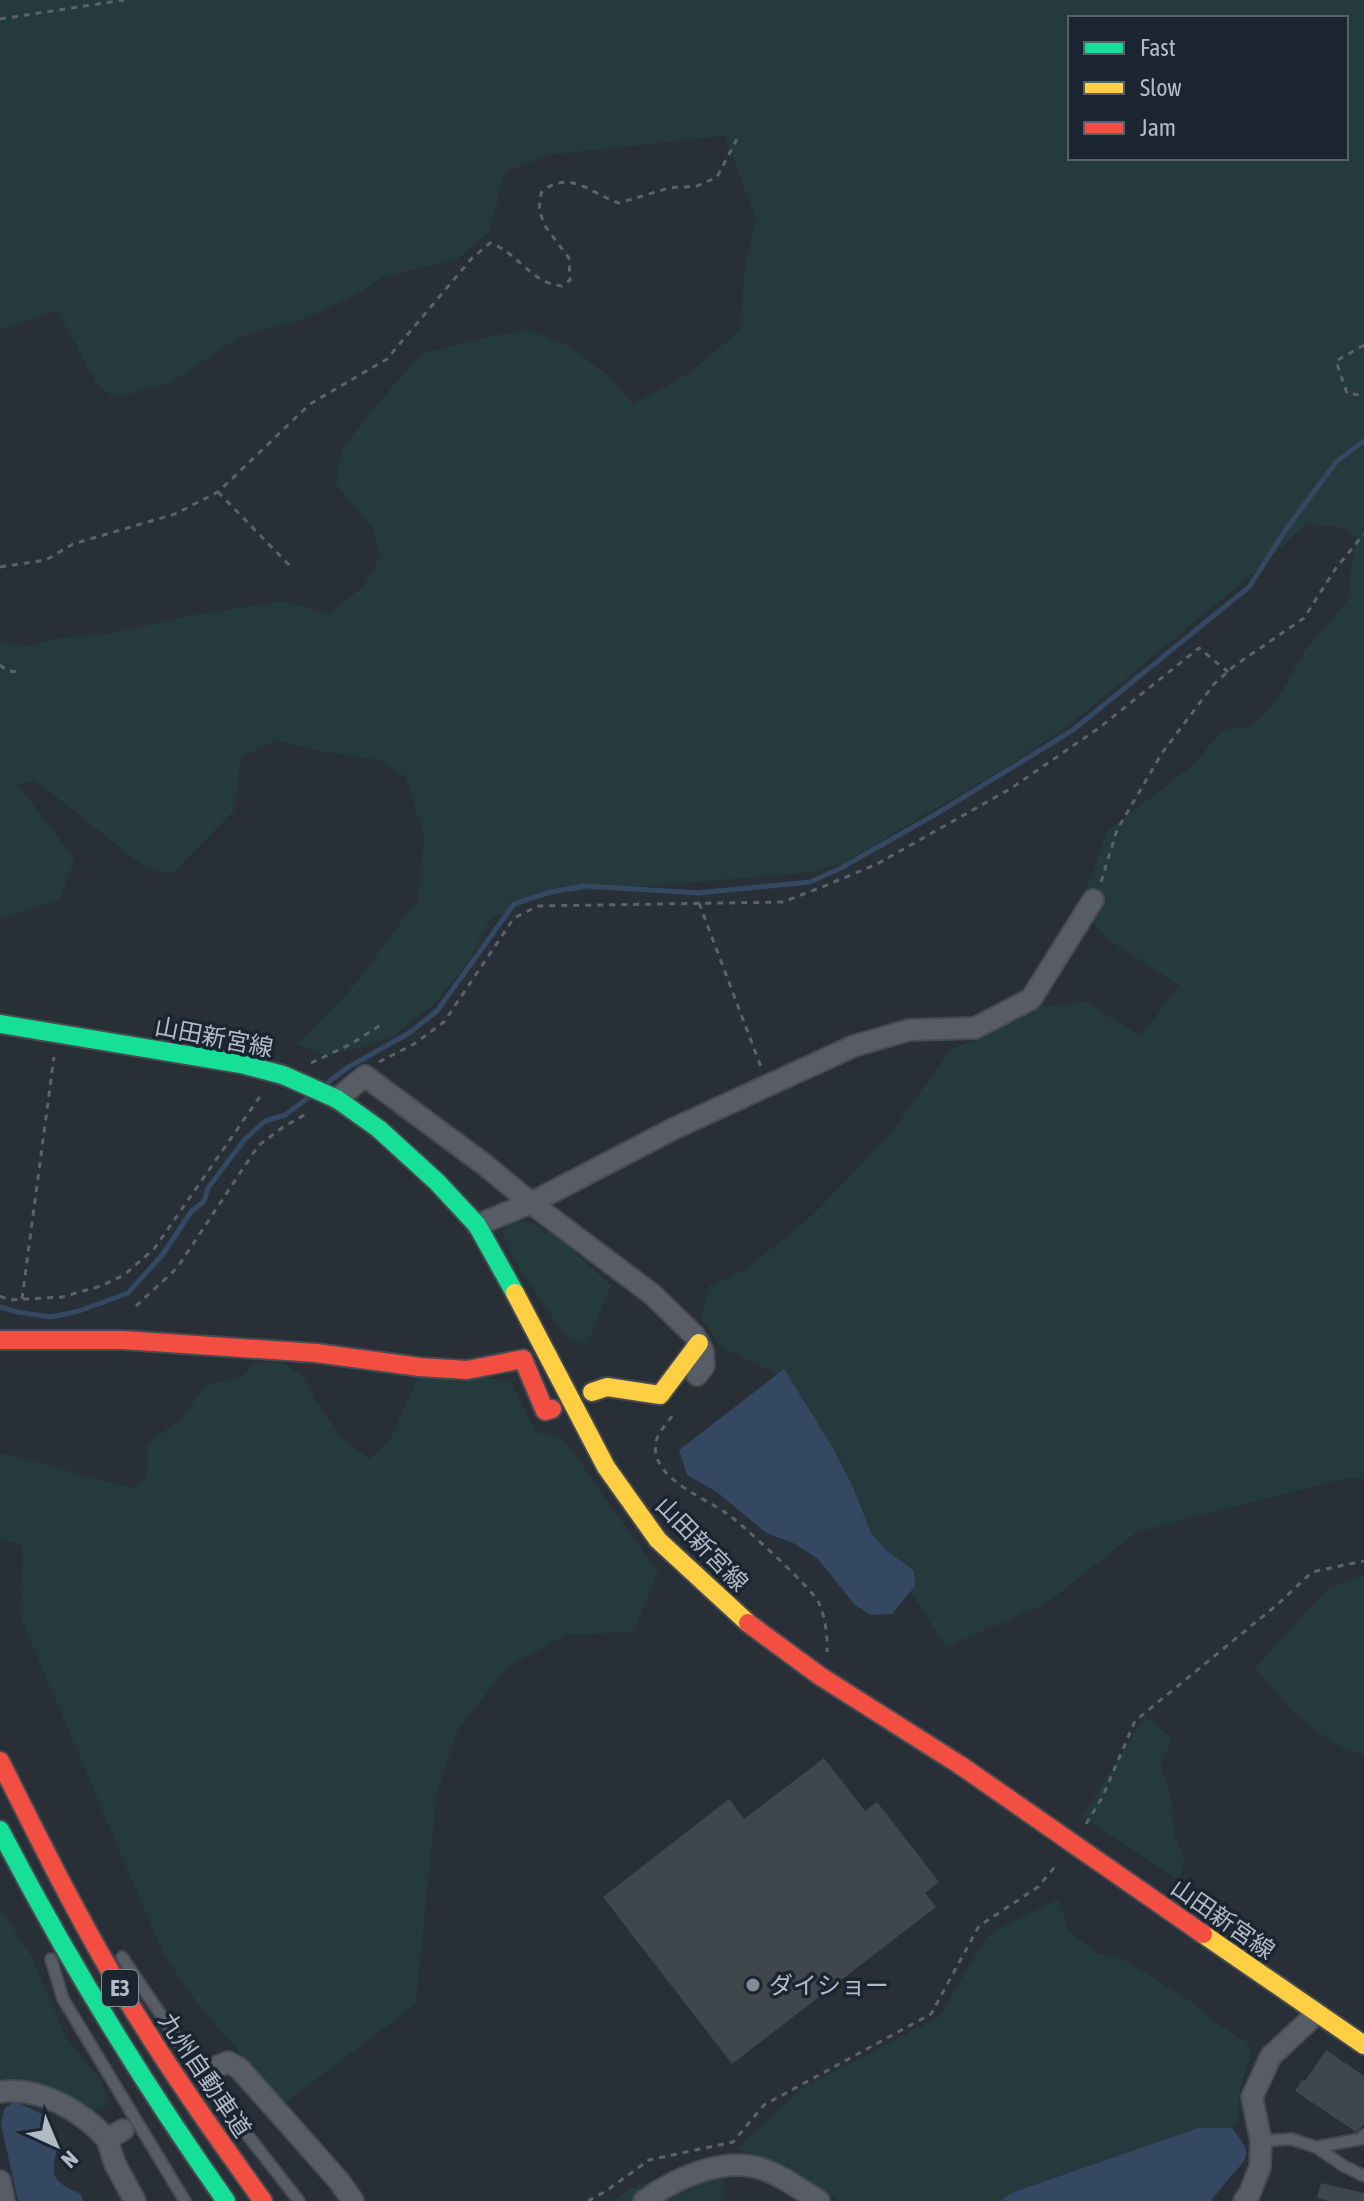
<svg xmlns="http://www.w3.org/2000/svg" width="1364" height="2201" font-family="'Asap Condensed','Noto Sans JP',sans-serif">
	<rect width="100%" height="100%" fill="#282f37"/>
	<!-- green -->
	<g fill="#253a3d" fill-rule="evenodd">
		<path d="M0,0H1364V1479L1347,1478L1137,1532L1047,1603L946,1647L900,1575L833,1506L824,1448L791,1380L722,1348L701,1318L709,1286L743,1271L813,1215L892,1132L951,1049L979,1039L1041,1007L1086,1002L1141,1036L1179,985L1107,939L1079,902L1088,885L1107,831L1192,766L1221,732L1253,725L1276,702L1304,652L1347,601L1356,536L1340,527L1307,524L1256,571L1073,722L1011,764L843,863L806,873L562,893L529,902L491,918L466,965L432,1006L391,1037L352,1050L324,1055L297,1044L354,986L418,899L424,836L406,778L380,760L315,750L276,740L241,757L235,809L172,874L147,869L35,780L18,785L75,859L59,900L0,919V642L26,646L60,638L109,634L177,618L283,601L328,614L364,586L380,557L371,526L336,485L341,451L371,411L422,354L480,338L529,330L570,347L609,376L633,404L685,376L740,331L745,267L756,219L725,136L547,155L505,172L490,231L456,260L385,276L353,296L308,317L238,338L172,382L115,398L96,383L57,310L0,330ZM1070,18H1346V158H1070Z"/>
		<path d="M511,1220C549,1219 584,1262 611,1286L587,1345L567,1339L511,1255L503,1232Z"/>
		<polygon points="252,1362 285,1363 304,1378 318,1404 343,1439 369,1459 390,1439 421,1371 510,1381 536,1432 563,1438 658,1572 634,1632 567,1635 508,1666 457,1731 437,1793 416,2004 285,2103 202,2010 163,1953 20,1616 23,1545 0,1539 0,1453 133,1488 147,1477 147,1444 182,1418 206,1385 243,1377"/>
		<path d="M1364,1575V1755C1314,1740 1287,1706 1255,1668L1329,1587Z"/>
		<polygon points="1145,1716 1172,1738 1161,1764 1172,1803 1174,1835 1184,1857 1181,1882 1082,1817"/>
		<polygon points="1058,1899 1069,1931 1098,1954 1119,1957 1192,2002 1217,2024 1247,2042 1252,2053 1241,2086 1237,2120 1232,2128 1198,2128 1011,2193 1001,2201 840,2201 737,2148 803,2088 939,2017 988,1935"/>
		<polygon points="0,1908 32,1957 66,2037 101,2081 109,2104 88,2112 0,2087"/>
		<polygon points="690,2165 724,2167 724,2201 612,2201 629,2190"/>
	</g>
	<!-- water -->
	<g fill="#344861">
		<polygon points="784,1369 831,1445 853,1487 871,1533 886,1550 914,1571 915,1586 892,1614 871,1615 855,1605 818,1559 795,1544 765,1532 717,1492 687,1475 679,1450"/>
		<path d="M15,2101L48,2117C51,2125 57,2134 57,2142C55,2173 44,2178 81,2194L83,2201H18L1,2124L4,2109Z"/>
		<path d="M1198,2128H1232C1250,2152 1252,2155 1231,2176C1224,2184 1217,2193 1211,2201H1001L1011,2193Z"/>
	</g>
	<g fill="none" stroke-linecap="round" stroke-linejoin="round">
		<!-- stream -->
		<g stroke="#344861" stroke-width="5">
			<polyline points="326,1084 347,1068 409,1033 437,1011 514,904 550,892 585,886 698,893 810,882 841,868 936,814 1073,730 1249,587 1287,528 1337,461 1364,441"/>
			<polyline points="0,1307 17,1312 51,1317 79,1311 128,1293 163,1254 191,1212 204,1201 208,1188 245,1139 265,1121 285,1115 308,1098"/>
		</g>
	</g>
	<!-- building -->
	<g fill="#3f464c">
		<polygon points="824,1758 865,1811 877,1802 939,1882 925,1893 936,1907 732,2064 603,1897 729,1799 744,1819"/>
		<polygon points="1326,2050 1364,2076 1364,2125 1356,2132 1295,2091 1302,2080 1305,2081"/>
		<polygon points="1321,2183 1364,2193 1364,2201 1328,2201 1317,2198"/>
	</g>
	<g fill="none" stroke-linecap="round" stroke-linejoin="round">
		<defs>
			<g id="lane">
				<polyline points="122,1957 206,2082 299,2201"/>
				<polyline points="51,1959 63,1999 185,2201"/>
				<polyline points="1261,2141 1291,2139 1316,2147 1361,2139 1364,2135"/>
				<polyline points="1316,2147 1344,2166 1364,2176"/>
			</g>
			<g id="street">
				<polyline points="337,1099 365,1076 485,1165 531,1203 653,1295 694,1335 703,1351 704,1366 697,1375"/>
				<polyline points="477,1225 531,1203 675,1128 854,1046 909,1030 975,1028 1031,999 1093,900"/>
				<polyline points="211,2069 228,2062 239,2068 339,2181 353,2201"/>
				<path d="M0,2092C39,2086 82,2111 107,2139"/>
				<polyline points="123,2130 107,2139 115,2164 135,2201"/>
				<polyline points="0,2181 4,2201"/>
				<path d="M644,2201C674,2179 721,2157 759,2168C780,2174 801,2190 819,2201"/>
				<polyline points="1244,2201 1249,2195 1260,2167 1261,2141 1252,2097 1271,2056 1316,2014"/>
			</g>
			<g id="fast">
				<polyline points="0,1024 241,1064 283,1075 337,1099 379,1129 437,1182 477,1225 515,1293"/>
				<path d="M0,1830C67,1959 142,2082 226,2201"/>
			</g>
			<g id="slow">
				<polyline points="515,1293 606,1467 658,1540 748,1623"/>
				<polyline points="592,1392 607,1387 660,1395 699,1343"/>
				<polyline points="1203,1934 1364,2045"/>
			</g>
			<g id="jam">
				<polyline points="0,1340 123,1340 316,1353 420,1367 467,1370 523,1359 545,1411 552,1409"/>
				<polyline points="748,1623 820,1676 960,1765 1203,1934"/>
				<path d="M0,1761C39,1839 78,1918 123,1993C166,2065 214,2133 263,2201"/>
			</g>
		</defs>
		<!-- lane casing -->
		<use href="#lane" stroke="#464b51" stroke-width="14"/>
		<!-- street casing -->
		<use href="#street" stroke="#464b51" stroke-width="24"/>
		<!-- fast casing -->
		<use href="#fast" stroke="#464b51" stroke-width="22"/>
		<!-- slow casing -->
		<use href="#slow" stroke="#464b51" stroke-width="22"/>
		<!-- jam casing -->
		<use href="#jam" stroke="#464b51" stroke-width="22"/>
		<!-- path -->
		<g stroke="#5b6268" stroke-width="3" stroke-dasharray="6 6" stroke-linecap="butt">
			<polyline points="0,19 124,0"/>
			<polyline points="1364,345 1336,361 1347,393 1364,396"/>
			<polyline points="218,492 291,567"/>
			<path d="M0,567L46,560L73,544L175,514L218,492L310,404L387,359L472,258L490,243C519,253 530,283 562,286L570,280L569,258L545,226L539,210L541,193C568,168 590,193 619,203L669,188L697,186L717,177L737,139"/>
			<polyline points="0,665 8,671 21,672"/>
			<polyline points="1101,882 1117,830 1162,753 1214,684 1234,666 1304,618 1336,568 1364,534"/>
			<polyline points="699,903 761,1067"/>
			<polyline points="379,1062 414,1044 444,1022 514,918 538,906 783,902 822,887 877,864 1010,789 1099,728 1199,648 1228,672"/>
			<polyline points="311,1063 351,1044 382,1024"/>
			<polyline points="0,1296 9,1300 62,1297 101,1286 124,1275 154,1249 261,1095"/>
			<polyline points="22,1299 54,1057"/>
			<polyline points="136,1306 177,1268 258,1146 283,1127 308,1113"/>
			<path d="M672,1416C667,1423 657,1434 656,1442C649,1477 703,1497 726,1513C742,1524 812,1588 819,1603C825,1616 828,1638 827,1652"/>
			<polyline points="1086,1824 1102,1798 1135,1721 1278,1604 1312,1572 1364,1561"/>
			<polyline points="588,2201 606,2191 649,2160 733,2142 764,2105 931,2014 979,1926 1038,1887 1058,1863"/>
		</g>
		<!-- lane -->
		<use href="#lane" stroke="#585d65" stroke-width="10"/>
		<!-- street -->
		<use href="#street" stroke="#585d65" stroke-width="20"/>
		<!-- fast -->
		<use href="#fast" stroke="#16e098" stroke-width="18"/>
		<!-- slow -->
		<use href="#slow" stroke="#ffcf43" stroke-width="18"/>
		<!-- jam -->
		<use href="#jam" stroke="#f24e42" stroke-width="18"/>
	</g>
	<!-- markers -->
	<circle fill="#818a95" stroke="#1b2531" stroke-width="3" cx="753" cy="1985" r="8"/>
	<g text-anchor="middle" dominant-baseline="central" stroke-width="7" stroke-linejoin="round" paint-order="stroke">
		<!-- shield labels -->
		<rect fill="#1b2531" stroke="#848e9b" stroke-width="2" x="102" y="1970" width="36" height="36" rx="6"/>
		<g font-size="22" font-weight="bold" fill="#b1bbc8">
			<text x="120" y="1988">E3</text>
		</g>
		<!-- street labels -->
		<g font-size="24" fill="#b1bbc8" stroke="#1b2531">
			<text transform="translate(214 1037) rotate(11)">山田新宮線</text>
			<text transform="translate(702 1544) rotate(46)">山田新宮線</text>
			<text transform="translate(1223 1919) rotate(35)">山田新宮線</text>
			<text transform="translate(205 2075) rotate(56)">九州自動車道</text>
		</g>
		<!-- poi labels -->
		<g font-size="24" fill="#b1bbc8" stroke="#1b2531" text-anchor="start">
			<text x="769" y="1985">ダイショー</text>
		</g>
	</g>
	<!-- legend -->
	<rect x="1068" y="16" width="280" height="144" fill="#1b2531" stroke="#57616d" stroke-width="2"/>
	<rect x="1084" y="42" width="40" height="12" fill="#16e098" stroke="#57616d" stroke-width="2"/>
	<text x="1140" y="56" font-size="24" fill="#b1bbc8">Fast</text>
	<rect x="1084" y="82" width="40" height="12" fill="#ffcf43" stroke="#57616d" stroke-width="2"/>
	<text x="1140" y="96" font-size="24" fill="#b1bbc8">Slow</text>
	<rect x="1084" y="122" width="40" height="12" fill="#f24e42" stroke="#57616d" stroke-width="2"/>
	<text x="1140" y="136" font-size="24" fill="#b1bbc8">Jam</text>
	<!-- north arrow -->
	<g transform="translate(56 2145) rotate(136)" stroke="#1b2531" stroke-width="6" paint-order="stroke">
	<path d="M0-6L14 30L0 20L-14 30Z" fill="#b1bbc8"/>
	<text y="-12" font-size="22" font-weight="bold" text-anchor="middle" fill="#b1bbc8">N</text>
	</g>
</svg>
